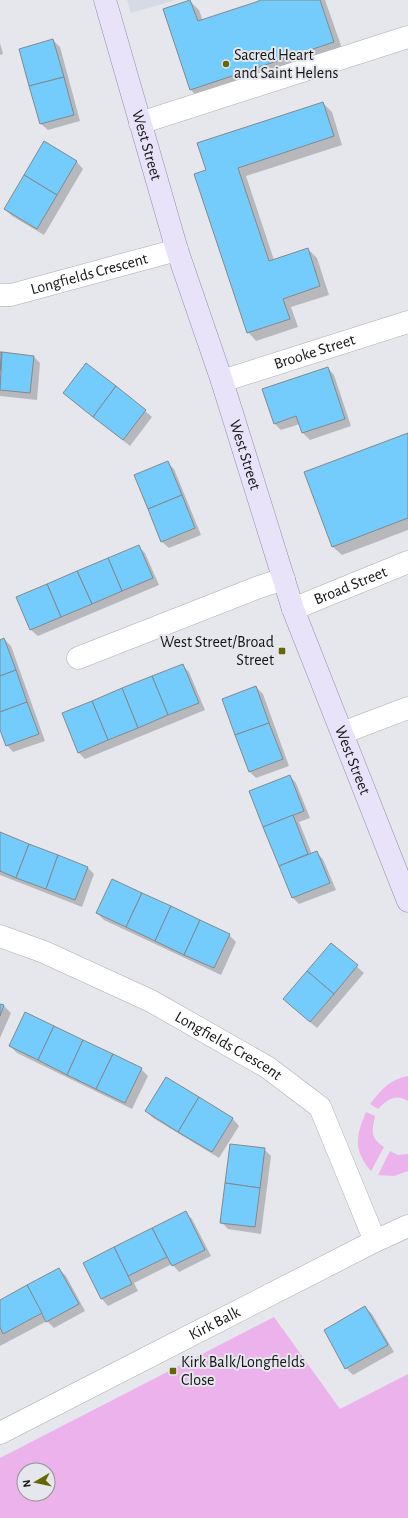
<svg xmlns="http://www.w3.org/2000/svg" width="408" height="1518" font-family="'Alegreya Sans',sans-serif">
	<rect width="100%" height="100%" fill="#e5e7ec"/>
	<!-- built -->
	<polygon fill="#d5dae6" points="127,0 176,0 131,13"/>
	<!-- green -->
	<g fill="#ecb2ec" fill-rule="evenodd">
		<path d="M408,1076V1101C395,1093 387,1100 378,1109L370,1104C381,1090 390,1079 408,1076Z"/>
		<path d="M366,1112L375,1116C372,1131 370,1138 384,1147L371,1171C353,1150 356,1136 366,1112Z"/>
		<polygon points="390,1151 398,1155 408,1154 408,1171 394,1176 378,1175"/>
		<path d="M274,1317L340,1409L408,1374V1518H0V1458ZM24,1470H48V1494H24Z"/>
	</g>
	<!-- shadow -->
	<g fill="#0003">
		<polygon points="260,0 325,0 343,51 200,99 191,90 164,9 190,1 199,10 203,21 260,2"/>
		<polygon points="53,40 60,47 80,121 48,130 41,124"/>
		<polygon points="0,43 3,54 0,55"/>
		<polygon points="323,103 332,112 342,145 246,176 274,260 308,249 317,258 329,295 291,307 298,327 256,341 248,332 208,170"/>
		<polygon points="45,143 77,162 83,169 44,235 12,216 5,209"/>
		<polygon points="0,353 34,357 40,363 37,400 0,396"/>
		<polygon points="328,368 334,375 351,426 310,440 303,433 300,424 281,430 274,423"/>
		<polygon points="64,393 145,411 152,417 130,446"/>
		<polygon points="408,434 408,530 342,555 333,547"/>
		<polygon points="168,463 174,469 201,535 169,548 162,542 135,476"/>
		<polygon points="138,546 145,553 159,585 38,636 31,630 18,597"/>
		<polygon points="4,639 11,646 45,741 13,752 7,745 0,727 0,641"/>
		<polygon points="182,665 189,672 205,710 85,759 78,752"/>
		<polygon points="256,687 263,694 289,766 256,778 249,771"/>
		<polygon points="290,776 296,783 310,818 299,822 312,854 316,852 323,859 336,890 299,904 293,898 250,792"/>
		<polygon points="0,833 88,868 94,874 82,907 0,875"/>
		<polygon points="97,913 229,935 236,942 221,975 104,920"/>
		<polygon points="331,944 364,973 317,1028 291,1006"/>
		<polygon points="0,1005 4,1006 11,1013 0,1038"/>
		<polygon points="10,1046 141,1069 148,1076 132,1109 17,1053"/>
		<polygon points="166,1078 233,1119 239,1126 219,1158 153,1118 146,1111"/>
		<polygon points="264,1149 271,1156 261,1234 228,1229 221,1222"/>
		<polygon points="185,1212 192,1219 211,1256 179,1272 172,1264 134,1283 138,1291 108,1306 102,1299 84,1263"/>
		<polygon points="59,1269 66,1276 85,1311 54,1328 47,1321 0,1346 0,1301"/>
		<polygon points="365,1307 372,1314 394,1352 353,1375 346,1368"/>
	</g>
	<!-- building -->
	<g fill="#74ccfd" stroke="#84898c">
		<polygon points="190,0 198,21 259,1 259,0 320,0 334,42 190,90 163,9"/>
		<polygon points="53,39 64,77 29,86 19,49"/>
		<polygon points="64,77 74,115 40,124 29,86"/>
		<polygon points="323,102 334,136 238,168 269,261 308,248 320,286 283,299 290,319 247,333 194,174 206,170 197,143"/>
		<polygon points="44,141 77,161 57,195 24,175"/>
		<polygon points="24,175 57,195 37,229 4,209"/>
		<polygon points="0,352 2,352 0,371"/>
		<polygon points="2,352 34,356 30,393 0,390"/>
		<polygon points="86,363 116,386 93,417 63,393"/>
		<polygon points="328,367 345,419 302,433 296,416 274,424 262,389"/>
		<polygon points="116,386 146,410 123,440 93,417"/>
		<polygon points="408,433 408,518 332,547 304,472"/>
		<polygon points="168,461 182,495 148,509 134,475"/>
		<polygon points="182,495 195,528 161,542 148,509"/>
		<polygon points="139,545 153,578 122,591 108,558"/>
		<polygon points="108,558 122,591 92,604 77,571"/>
		<polygon points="77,571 92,604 61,617 47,584"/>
		<polygon points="47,584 61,617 30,630 16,597"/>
		<polygon points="4,638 16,670 0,676 0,640"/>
		<polygon points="183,664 199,703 168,715 152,676"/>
		<polygon points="16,670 27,702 0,712 0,676"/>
		<polygon points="152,676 168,715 138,728 122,688"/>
		<polygon points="256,686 269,723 235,735 222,699"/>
		<polygon points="122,688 138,728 108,740 92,701"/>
		<polygon points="92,701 108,740 78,753 62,713"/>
		<polygon points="27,702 39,734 6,746 0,730 0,712"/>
		<polygon points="269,723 283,759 249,772 235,735"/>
		<polygon points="290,775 304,811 263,827 249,791"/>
		<polygon points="293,815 308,854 279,866 263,827"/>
		<polygon points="0,832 29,844 16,878 0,871"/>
		<polygon points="29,844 58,855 46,889 16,878"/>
		<polygon points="317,851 330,883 292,898 279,866"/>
		<polygon points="58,855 88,867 75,900 46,889"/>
		<polygon points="112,879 142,893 126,927 96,913"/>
		<polygon points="142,893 171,906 155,941 126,927"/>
		<polygon points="171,906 200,920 184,955 155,941"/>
		<polygon points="200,920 230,934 214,968 184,955"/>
		<polygon points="331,943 358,965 334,994 307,971"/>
		<polygon points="307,971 334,994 310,1022 283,999"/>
		<polygon points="0,1004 4,1005 0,1016"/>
		<polygon points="25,1012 54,1026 38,1060 9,1046"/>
		<polygon points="54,1026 83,1040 67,1075 38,1060"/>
		<polygon points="83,1040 113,1054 96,1089 67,1075"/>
		<polygon points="113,1054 142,1068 125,1103 96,1089"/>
		<polygon points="166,1077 199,1097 178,1132 145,1111"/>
		<polygon points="199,1097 233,1118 212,1152 178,1132"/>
		<polygon points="230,1144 265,1148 260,1188 225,1183"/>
		<polygon points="225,1183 260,1188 255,1227 220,1223"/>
		<polygon points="186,1211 205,1250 172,1266 152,1228"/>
		<polygon points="152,1228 167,1257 128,1276 114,1247"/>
		<polygon points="114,1247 132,1284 101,1299 83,1263"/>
		<polygon points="59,1268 79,1304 46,1322 27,1285"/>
		<polygon points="27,1285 42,1313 3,1334 0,1327 0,1300"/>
		<polygon points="365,1306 388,1345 345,1369 324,1330"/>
	</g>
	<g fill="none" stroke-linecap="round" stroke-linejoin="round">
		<defs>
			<g id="minor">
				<polyline points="140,123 408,37"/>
				<path id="s1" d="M0,295H11L177,250"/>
				<path id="s2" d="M222,381L408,322"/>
				<path id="s3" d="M293,609L408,562"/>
				<polyline points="78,658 259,587 284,579"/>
				<polyline points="342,733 408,708"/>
				<path id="s4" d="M0,936L44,952L151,1001L267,1067L320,1107L375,1241"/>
				<path id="s5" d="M0,1433L375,1241L408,1226"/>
			</g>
			<g id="major">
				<path id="s6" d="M105,0L177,250L222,381L293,609L408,901"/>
			</g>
		</defs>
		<!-- minor casing -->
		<use href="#minor" stroke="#abadb2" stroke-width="23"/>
		<!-- major casing -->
		<use href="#major" stroke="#948fa6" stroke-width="23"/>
		<!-- minor -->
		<use href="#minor" stroke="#fff" stroke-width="22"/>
		<!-- major -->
		<use href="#major" stroke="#e8e3f8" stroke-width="22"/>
	</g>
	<!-- markers -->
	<g fill="#646703" stroke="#e5e7ec" stroke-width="1.5">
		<circle cx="226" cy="64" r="4"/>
		<rect x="278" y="647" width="8" height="8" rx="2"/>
		<rect x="169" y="1367" width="8" height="8" rx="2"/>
	</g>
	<g text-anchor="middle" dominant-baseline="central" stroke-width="4" stroke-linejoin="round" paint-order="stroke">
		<!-- poi labels -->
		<g font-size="16" fill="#131415" stroke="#e5e7ec" text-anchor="start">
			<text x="234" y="55">Sacred Heart<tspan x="234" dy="18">and Saint Helens</tspan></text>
			<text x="274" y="642" text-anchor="end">West Street/Broad<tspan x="274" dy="18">Street</tspan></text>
			<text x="181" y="1362">Kirk Balk/Longfields<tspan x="181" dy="18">Close</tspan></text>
		</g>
		<!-- street labels -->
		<g font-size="16" fill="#131415" stroke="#e5e7ec">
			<text stroke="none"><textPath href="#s6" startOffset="151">West Street</textPath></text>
			<text stroke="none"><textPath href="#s1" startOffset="92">Longfields Crescent</textPath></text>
			<text stroke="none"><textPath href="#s2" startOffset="97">Brooke Street</textPath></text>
			<text stroke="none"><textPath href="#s6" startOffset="476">West Street</textPath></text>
			<text stroke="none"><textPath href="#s3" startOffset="62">Broad Street</textPath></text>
			<text stroke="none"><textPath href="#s6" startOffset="800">West Street</textPath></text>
			<text stroke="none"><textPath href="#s4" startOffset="254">Longfields Crescent</textPath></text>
			<text stroke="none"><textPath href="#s5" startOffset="241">Kirk Balk</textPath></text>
		</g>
	</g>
	<!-- north arrow -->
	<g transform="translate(36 1482) rotate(261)"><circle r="19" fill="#e5e7ec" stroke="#919396"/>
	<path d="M0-3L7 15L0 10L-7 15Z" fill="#646703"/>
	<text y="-6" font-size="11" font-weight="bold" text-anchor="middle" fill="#131415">N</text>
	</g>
</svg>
